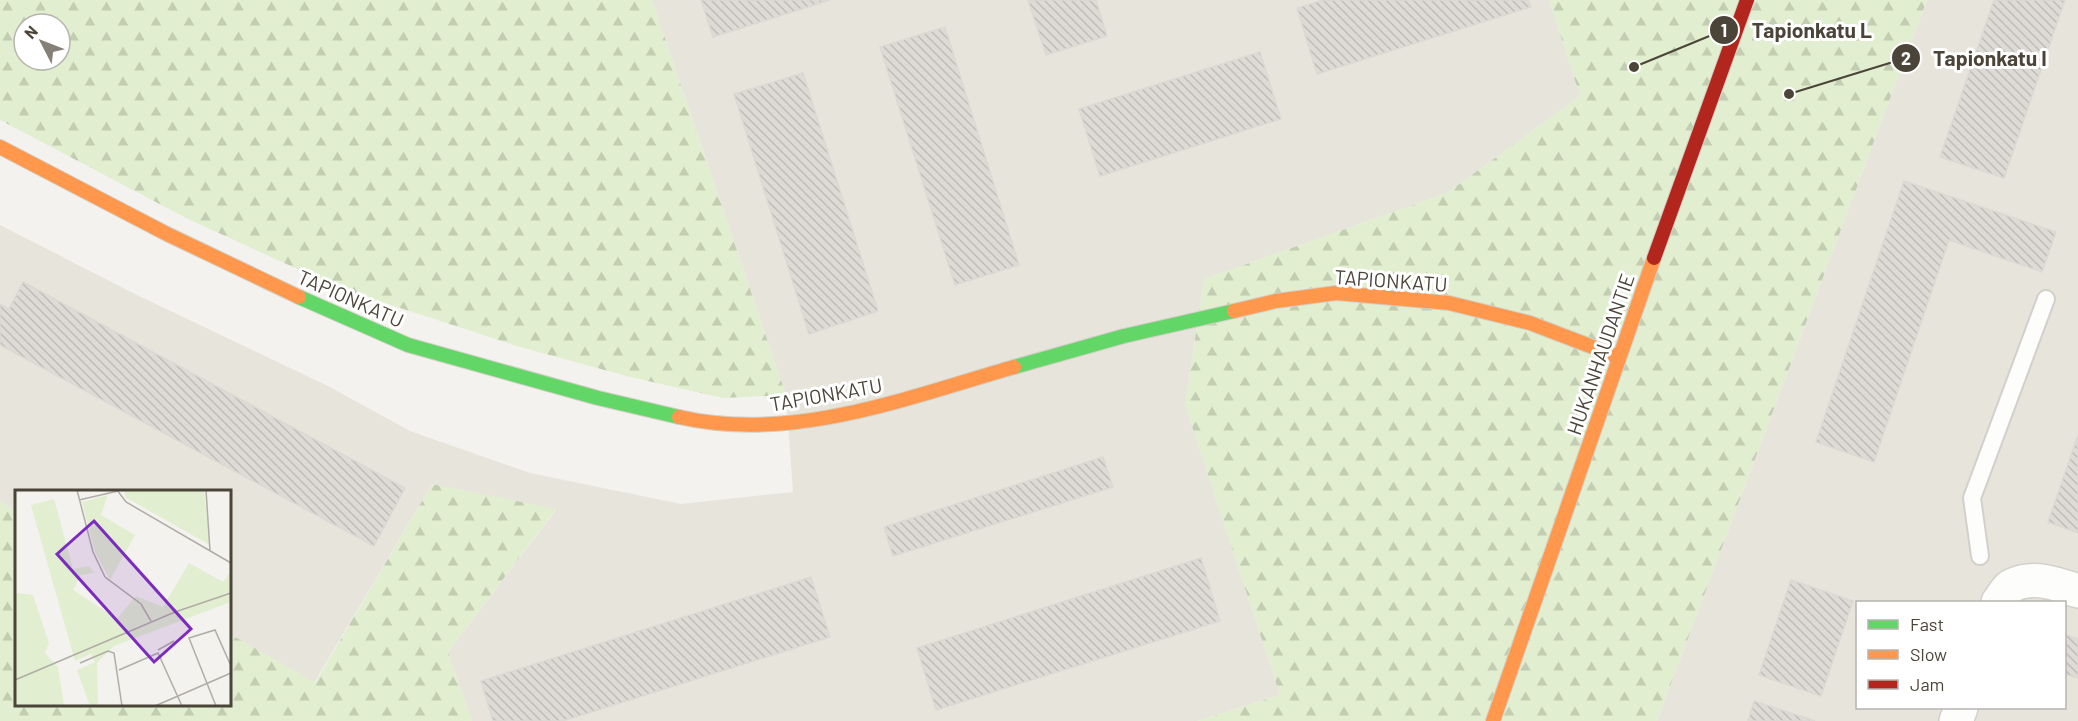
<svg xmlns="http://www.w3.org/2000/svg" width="2078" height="721" font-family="Barlow,sans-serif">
	<defs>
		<pattern id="forest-firs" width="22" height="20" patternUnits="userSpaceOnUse" patternTransform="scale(1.5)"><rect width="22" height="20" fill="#e1eecf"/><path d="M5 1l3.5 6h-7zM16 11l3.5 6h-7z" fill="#c3cdb2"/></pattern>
		<pattern id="building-back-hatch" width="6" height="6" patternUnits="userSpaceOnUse" patternTransform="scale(1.5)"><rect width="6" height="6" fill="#dedbd6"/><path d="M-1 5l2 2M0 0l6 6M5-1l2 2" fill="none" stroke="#c0bdb8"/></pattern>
	</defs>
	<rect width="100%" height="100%" fill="#f4f2ee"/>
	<!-- residential -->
	<g fill="#e7e4dc" fill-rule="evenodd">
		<polygon points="652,0 1549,0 1580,96 1447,193 1204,279 1185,405 1280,695 1197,721 472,721 448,652 556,510 432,484 314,683 230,634 230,492 16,492 16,511 0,501 0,225 135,294 328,386 410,431 530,473 681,504 793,492 786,395"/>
		<path d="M1927,0H2078V721H1657ZM1858,602H2064V708H1858Z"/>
	</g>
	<!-- forest -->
	<g fill="url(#forest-firs)" fill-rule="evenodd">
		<path d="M0,0H652L786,395L723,398L630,377L520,347L339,288L188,219L0,120ZM24,24H60V60H24Z"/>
		<polygon points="1549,0 1927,0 1657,721 1197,721 1280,695 1185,405 1204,279 1447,193 1580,96"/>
		<polygon points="432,484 556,509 448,652 472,721 0,721 0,501 16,511 16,704 230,704 230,634 315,683"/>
	</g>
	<!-- building -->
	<g fill="url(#building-back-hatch)" stroke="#dcd9d4" stroke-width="1.5">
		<polygon points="701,0 830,0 713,37"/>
		<polygon points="1028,0 1096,0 1107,36 1046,55"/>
		<polygon points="1323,0 1528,0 1531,7 1317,74 1297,8"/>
		<polygon points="1994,0 2065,0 2004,178 1940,157"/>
		<polygon points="945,27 1019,265 955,285 880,47"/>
		<polygon points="1260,52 1281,119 1100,176 1079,109"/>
		<polygon points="803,73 878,311 809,334 734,94"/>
		<polygon points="1904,181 2056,232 2042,272 1949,240 1874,462 1816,442"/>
		<polygon points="23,282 405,488 374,546 0,345 0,304 9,309"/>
		<polygon points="2078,435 2078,533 2048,522"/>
		<polygon points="1103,457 1113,487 893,556 884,527"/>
		<polygon points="1201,558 1220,621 936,710 917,648"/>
		<polygon points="811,577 830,637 563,721 493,721 481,681"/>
		<polygon points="1791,580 1853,601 1821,696 1759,675"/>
		<polygon points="2064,634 2078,639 2078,678 2064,674"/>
		<polygon points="1754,701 1815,721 1748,721"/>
	</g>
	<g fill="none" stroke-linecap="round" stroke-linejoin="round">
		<defs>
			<polyline id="lane" points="1980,556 1972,498 2046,299"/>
			<g id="street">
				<path d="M1998,602C2002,597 2007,587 2013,585C2034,575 2058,584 2078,591"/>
				<polyline points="1956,721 1961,708"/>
			</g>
			<g id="fast">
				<polyline points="299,297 408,345 598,398 679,417"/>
				<polyline points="1014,367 1124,336 1234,311"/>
			</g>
			<g id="slow">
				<polyline points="0,147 167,234 299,297"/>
				<polyline points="1234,311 1276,301 1336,293 1449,303 1530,323 1619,357"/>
				<path d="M679,417C792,443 906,398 1014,367"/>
				<polyline points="1493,721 1654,258"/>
			</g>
			<polyline id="jam" points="1654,258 1747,0"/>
		</defs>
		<!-- lane casing -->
		<use href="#lane" stroke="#d2d0cb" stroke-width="20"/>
		<!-- street casing -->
		<use href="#street" stroke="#d2d0cb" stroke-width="36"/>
		<!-- fast casing -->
		<use href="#fast" stroke="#d3cfc5" stroke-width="16"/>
		<!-- slow casing -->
		<use href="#slow" stroke="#d3cfc5" stroke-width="16"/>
		<!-- jam casing -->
		<use href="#jam" stroke="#d3cfc5" stroke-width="16"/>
		<!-- lane -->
		<use href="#lane" stroke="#fdfdfc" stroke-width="16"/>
		<!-- street -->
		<use href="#street" stroke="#fdfdfc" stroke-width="33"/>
		<!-- fast -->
		<use href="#fast" stroke="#63d668" stroke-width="14"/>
		<!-- slow -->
		<use href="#slow" stroke="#ff974d" stroke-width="14"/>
		<!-- jam -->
		<use href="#jam" stroke="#b3261e" stroke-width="14"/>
	</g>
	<g text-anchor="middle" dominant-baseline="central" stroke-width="6" stroke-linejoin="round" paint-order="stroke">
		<!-- street labels -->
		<g font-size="20" fill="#4b4439" stroke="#fff">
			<text transform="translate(1391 280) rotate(4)">TAPIONKATU</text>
			<text transform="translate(351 298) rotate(24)">TAPIONKATU</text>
			<text transform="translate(1600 354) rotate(-71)">HUKANHAUDANTIE</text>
			<text transform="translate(826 394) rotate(-10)">TAPIONKATU</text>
		</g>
	</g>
	<!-- overview -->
	<g transform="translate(15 490)">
		<rect width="216" height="216" fill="#f4f2ee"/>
		<path d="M110,0L189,1L195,55L110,7ZM0,103L18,105L34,153L30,163L43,177L49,216H0Z" fill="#e1eecf"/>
		<path d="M93,5L86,25L120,45L95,90L80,62L67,12ZM39,9L58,79L74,76L79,83L66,85L58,100L102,129L121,106L148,117L174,73L208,92L216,81V112L99,156L82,173L83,216H75L62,180L80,172L76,164L60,171L16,15Z" fill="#e1eecf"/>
		<path fill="none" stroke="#b0aca6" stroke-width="1.5" d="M62,0L78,62L90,87L126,114L136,131M102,0L111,12L216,73M191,0L195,61M64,10L103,1M143,160L159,151M65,173L93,161L99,163L107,216M104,180L143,163L167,216M0,190L160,122L216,103M140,216L216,183M201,216L174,148L200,140L216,176"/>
		<path fill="#7b2cbf" fill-opacity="0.15" stroke="#7b2cbf" stroke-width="3" d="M79,31L176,139L139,172L42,64Z"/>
		<rect width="216" height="216" fill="none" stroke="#4b4439" stroke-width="3"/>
	</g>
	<!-- callouts -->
	<path fill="none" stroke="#4b4439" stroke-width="2" d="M1634 67L1724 30M1789 94L1906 58"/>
	<g fill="#4b4439" stroke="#fff" stroke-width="2">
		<circle cx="1634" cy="67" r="6"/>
		<circle cx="1789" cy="94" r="6"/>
		<circle cx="1724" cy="30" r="15"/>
		<circle cx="1906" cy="58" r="15"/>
	</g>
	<g font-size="18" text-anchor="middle" font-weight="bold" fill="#fff">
		<text x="1724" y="37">1</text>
		<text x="1906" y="65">2</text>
	</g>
	<g font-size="21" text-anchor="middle" font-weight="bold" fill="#4b4439" stroke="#fff" stroke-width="6" stroke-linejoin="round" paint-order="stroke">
		<text x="1812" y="38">Tapionkatu L</text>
		<text x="1990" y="66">Tapionkatu I</text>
	</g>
	<!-- legend -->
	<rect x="1856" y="601" width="210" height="108" fill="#ffffff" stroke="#b7b4b0" stroke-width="1.5"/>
	<rect x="1868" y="620" width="30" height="9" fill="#63d668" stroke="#b7b4b0" stroke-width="1.5"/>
	<text x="1910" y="631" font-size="18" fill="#4b4439">Fast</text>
	<rect x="1868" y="650" width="30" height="9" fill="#ff974d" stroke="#b7b4b0" stroke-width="1.5"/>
	<text x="1910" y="661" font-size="18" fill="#4b4439">Slow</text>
	<rect x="1868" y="680" width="30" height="9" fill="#b3261e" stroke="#b7b4b0" stroke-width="1.5"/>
	<text x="1910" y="691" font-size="18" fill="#4b4439">Jam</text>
	<!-- north arrow -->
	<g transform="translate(42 42) rotate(312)"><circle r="28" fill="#ffffff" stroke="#b7b4b0" stroke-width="1.5"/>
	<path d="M0-4.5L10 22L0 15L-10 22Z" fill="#868178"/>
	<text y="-9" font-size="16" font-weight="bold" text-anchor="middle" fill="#4b4439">N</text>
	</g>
</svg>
